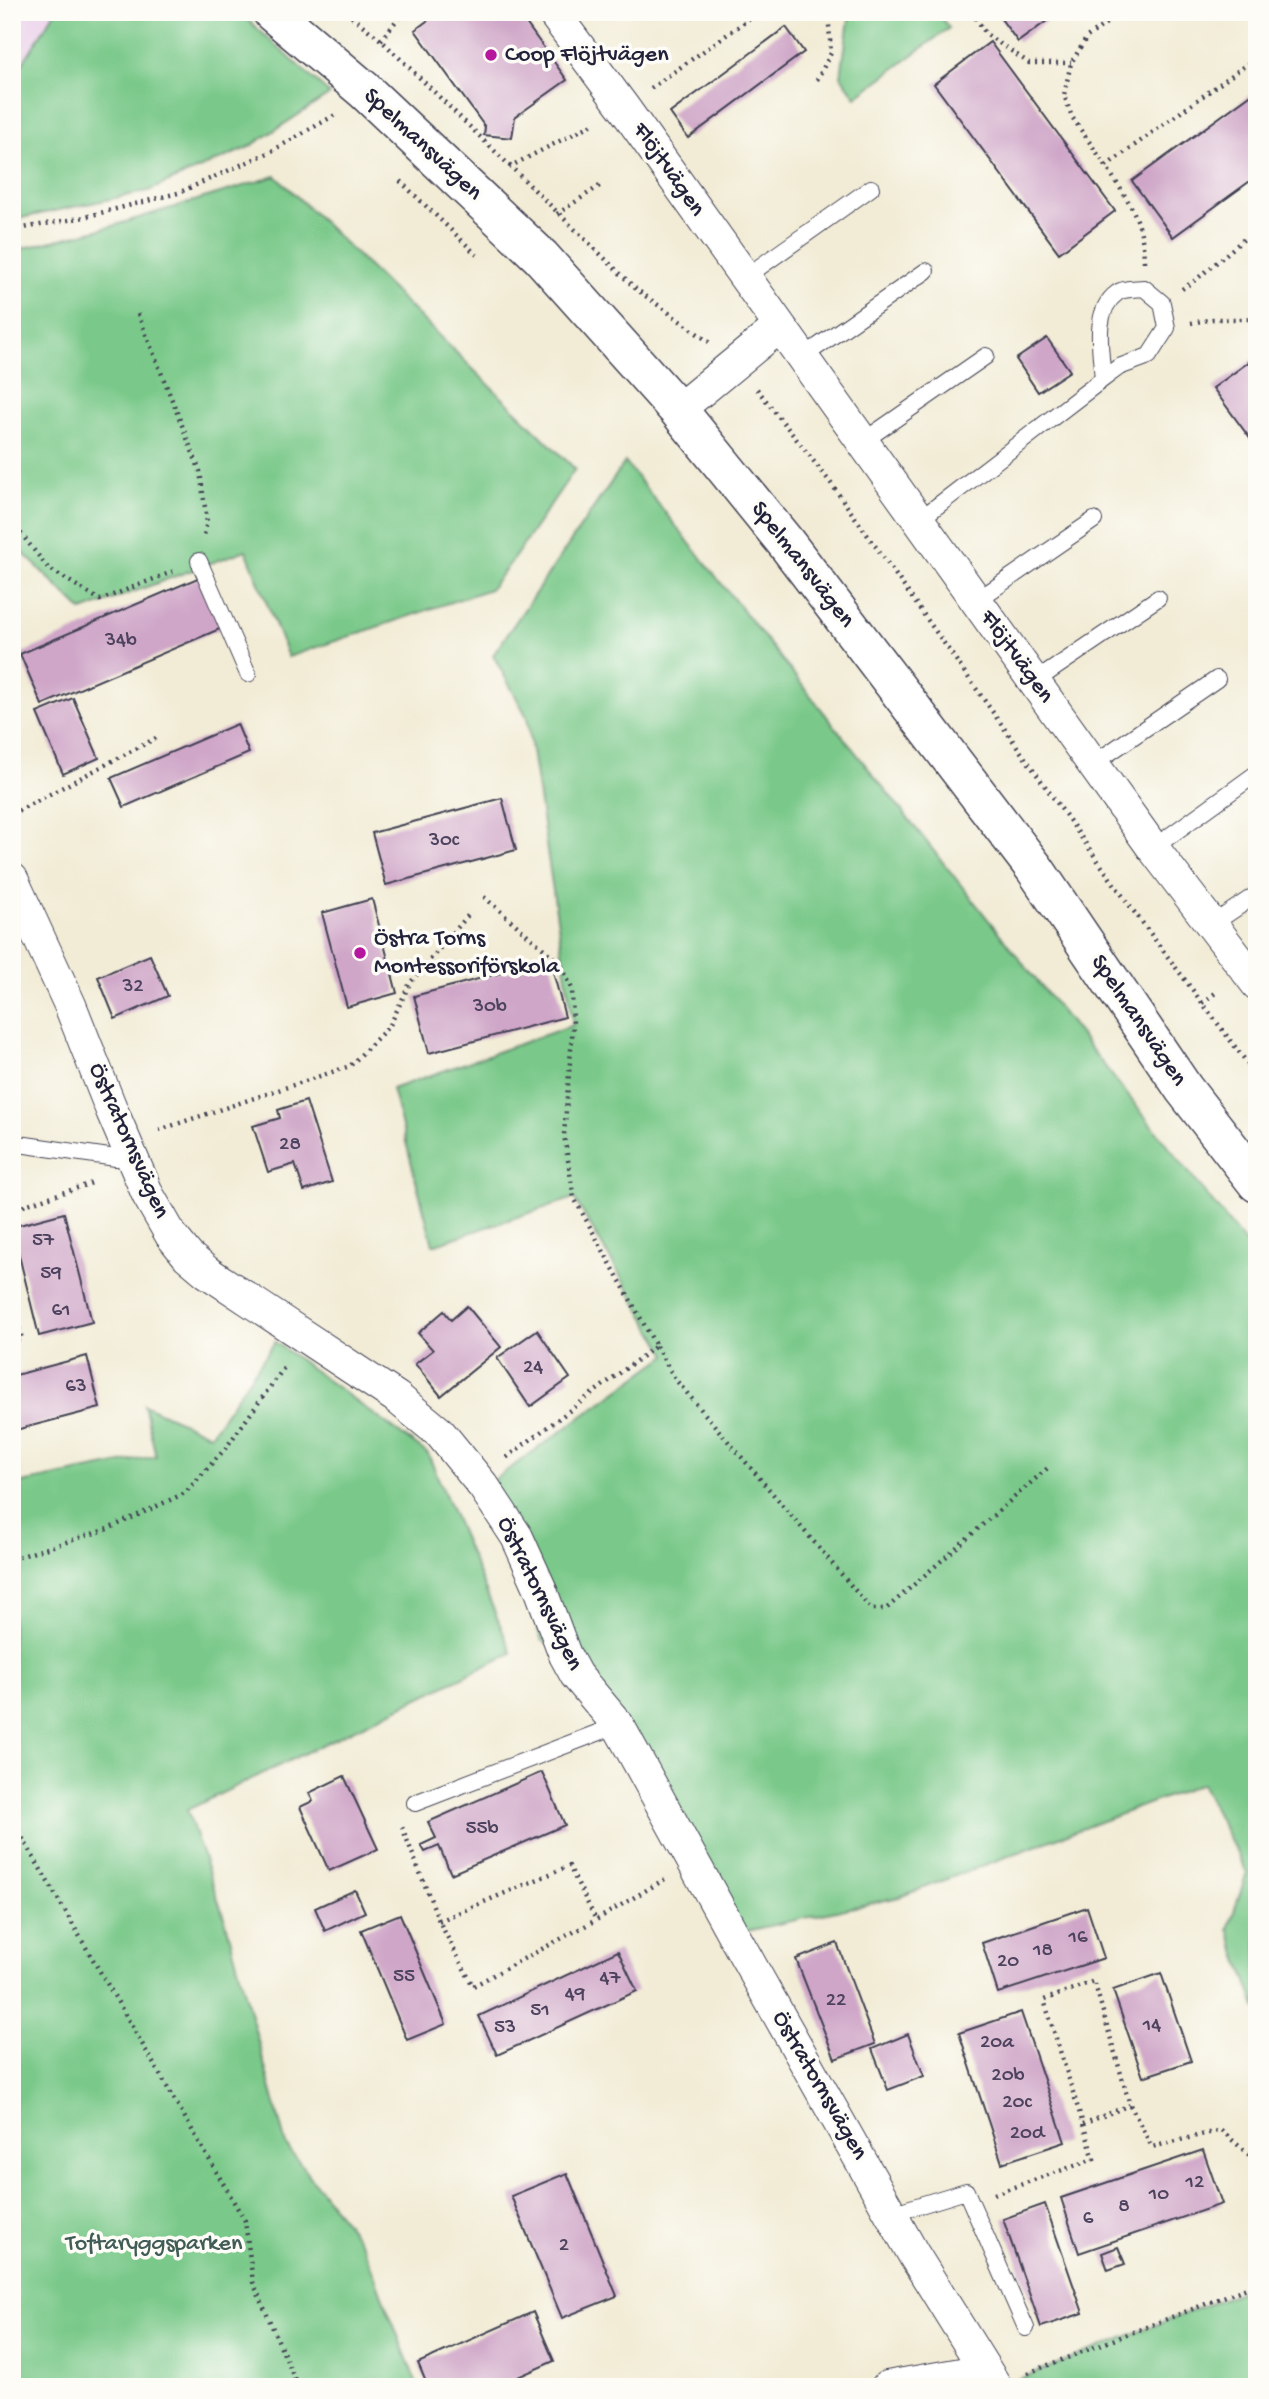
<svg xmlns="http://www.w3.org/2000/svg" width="1269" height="2399" font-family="'Gochi Hand',sans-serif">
	<rect width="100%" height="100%" fill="#fdfcf7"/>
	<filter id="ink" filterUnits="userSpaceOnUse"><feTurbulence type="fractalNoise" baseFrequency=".0143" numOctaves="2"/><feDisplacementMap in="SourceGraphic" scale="14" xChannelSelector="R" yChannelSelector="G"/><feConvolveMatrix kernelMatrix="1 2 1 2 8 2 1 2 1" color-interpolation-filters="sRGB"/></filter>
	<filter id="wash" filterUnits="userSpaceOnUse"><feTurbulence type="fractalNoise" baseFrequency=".00686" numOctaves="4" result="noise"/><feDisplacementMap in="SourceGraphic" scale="28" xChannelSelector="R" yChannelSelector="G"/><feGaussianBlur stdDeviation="1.57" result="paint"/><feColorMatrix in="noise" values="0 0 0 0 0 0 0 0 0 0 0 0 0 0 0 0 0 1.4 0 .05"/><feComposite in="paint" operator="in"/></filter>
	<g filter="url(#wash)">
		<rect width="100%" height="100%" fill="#f2ecd6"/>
		<!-- built -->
		<polygon fill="#ebd1eb" points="12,12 55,12 12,80"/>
		<!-- green -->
		<g fill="#7ac98a" stroke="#4e7662" stroke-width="2">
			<polygon points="55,12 239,12 330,94 249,147 148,191 12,220 12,80"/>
			<polygon points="850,12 937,12 949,28 856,97 841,76"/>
			<polygon points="276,176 575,469 512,561 490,589 288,657 246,550 82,611 12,542 12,251 109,227"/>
			<polygon points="625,462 1257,1258 1257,2010 1228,1929 1247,1873 1201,1784 899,1897 733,1934 565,1655 542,1640 484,1487 667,1355 574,1198 433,1245 392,1089 573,1025 527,717 493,655"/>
			<polygon points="275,1342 428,1454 512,1653 187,1810 227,1926 286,2145 362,2244 418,2387 12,2387 12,1485 156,1456 144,1405 210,1435"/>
			<polygon points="1257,2285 1257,2387 999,2387"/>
		</g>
		<g id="blocks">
			<!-- building -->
			<g fill="#cfa6c8">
				<polygon points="439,12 518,12 567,80 515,117 512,138 484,135 485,127 415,30"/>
				<polygon points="996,12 1059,12 1018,42"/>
				<polygon points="786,27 804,52 688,138 670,113"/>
				<polygon points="990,42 1115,211 1059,253 934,84"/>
				<polygon points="1257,90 1257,176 1173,237 1132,181"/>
				<polygon points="1047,338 1070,371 1038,392 1016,359"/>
				<polygon points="1257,356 1257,448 1213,388"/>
				<polygon points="200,577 222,628 42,705 20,654"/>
				<polygon points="73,698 99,758 63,774 37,713"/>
				<polygon points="237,724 249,753 124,807 111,778"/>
				<polygon points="502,798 516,850 386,885 372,833"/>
				<polygon points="372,899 397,993 347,1007 322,913"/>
				<polygon points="150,955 168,996 115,1019 98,977"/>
				<polygon points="550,960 565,1017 429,1053 414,996"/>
				<polygon points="306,1101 332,1182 304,1191 295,1164 268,1172 253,1126 280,1118 278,1110"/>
				<polygon points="12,1186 19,1207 12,1209"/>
				<polygon points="64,1213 92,1322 39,1336 12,1227"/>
				<polygon points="467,1306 501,1347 441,1396 415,1364 433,1350 418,1333 444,1311 451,1320"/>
				<polygon points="537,1330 570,1378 530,1407 497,1358"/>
				<polygon points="87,1356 100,1408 12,1431 12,1376"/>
				<polygon points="542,1772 565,1825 451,1874 439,1846 425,1852 421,1845 436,1838 428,1822"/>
				<polygon points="344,1776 378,1849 329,1871 300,1807 313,1801 309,1793"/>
				<polygon points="355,1890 365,1912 325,1931 315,1908"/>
				<polygon points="1087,1907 1104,1958 998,1993 982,1943"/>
				<polygon points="400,1914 446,2024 407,2040 361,1930"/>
				<polygon points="837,1943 875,2044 835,2059 796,1959"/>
				<polygon points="618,1951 637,1991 497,2055 479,2016"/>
				<polygon points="1161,1973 1191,2061 1143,2077 1113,1990"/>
				<polygon points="1021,2012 1065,2142 1002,2163 959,2033"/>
				<polygon points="908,2034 924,2076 888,2090 872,2049"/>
				<polygon points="1203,2150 1222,2204 1079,2253 1061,2198"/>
				<polygon points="567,2173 617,2296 562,2318 511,2196"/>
				<polygon points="1045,2204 1083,2313 1041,2327 1003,2219"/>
				<polygon points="1118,2247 1125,2264 1108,2270 1102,2253"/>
				<polygon points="533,2312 554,2361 495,2387 428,2387 418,2363"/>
			</g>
		</g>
	</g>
	<g filter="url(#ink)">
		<use href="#blocks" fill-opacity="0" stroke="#414052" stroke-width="2"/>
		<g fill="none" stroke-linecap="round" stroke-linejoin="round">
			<defs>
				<g id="service">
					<polyline points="744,278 871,188"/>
					<polyline points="801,358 926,271"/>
					<polyline points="862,442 986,356"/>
					<path d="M919,520L1103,379L1119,367L1149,356L1167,328L1162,303L1144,288C1136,289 1123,288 1117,293C1092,311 1101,352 1103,379"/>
					<polyline points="199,561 248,674"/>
					<polyline points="976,601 1094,520"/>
					<polyline points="1034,682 1158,598"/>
					<polyline points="1093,764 1217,679"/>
					<polyline points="1153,848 1257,773"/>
					<polyline points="1211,925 1257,894"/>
					<polyline points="12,1143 116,1158 129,1153"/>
					<polyline points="415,1803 618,1725"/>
					<polyline points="891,2214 966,2191 1026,2328"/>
				</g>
				<g id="minor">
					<polyline points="555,15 624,108 1153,848 1257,984"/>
					<polyline points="678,410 779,327"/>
					<polyline points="12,879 70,1005 112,1111 148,1195 171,1235 188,1256 207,1272 396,1397 440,1433 484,1487 517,1537 540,1588 565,1655 576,1675 618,1725 733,1934 914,2255 996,2387"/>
					<polyline points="887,2387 984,2370"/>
				</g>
				<polyline id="secondary" points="272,12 364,90 541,257 678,410 786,543 1035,869 1184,1089 1257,1183"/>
			</defs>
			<!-- service casing -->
			<use href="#service" stroke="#414052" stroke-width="18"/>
			<!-- minor casing -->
			<use href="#minor" stroke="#414052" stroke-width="34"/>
			<!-- secondary casing -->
			<use href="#secondary" stroke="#414052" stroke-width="41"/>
			<!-- path -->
			<g stroke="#414052" stroke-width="4.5" stroke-dasharray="2 5" stroke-linecap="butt">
				<polyline points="346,12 381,40 636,289 709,342"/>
				<polyline points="972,12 986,34 1029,63 1071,63"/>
				<polyline points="381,40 396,21 406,12"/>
				<polyline points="817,80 831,53 828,12"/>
				<polyline points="651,88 759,12"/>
				<polyline points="1106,166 1072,117 1064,95 1071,63 1087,37 1122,12"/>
				<polyline points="509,167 593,124"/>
				<polyline points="400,181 477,255"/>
				<polyline points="557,214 601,185"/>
				<polyline points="12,230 85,217 178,193 270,152 335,115"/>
				<path d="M1144,262C1143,217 1129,203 1106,166L1257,57"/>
				<polyline points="1182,289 1197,279 1257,228"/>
				<polyline points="138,314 200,471 207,522 204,535"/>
				<polyline points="1191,323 1213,319 1257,319"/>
				<polyline points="757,389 830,482 1132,909 1257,1076"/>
				<polyline points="12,522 48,568 100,600 177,570"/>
				<polyline points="12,814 156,738"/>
				<polyline points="484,897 561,964 572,989 573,1025 564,1135 574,1198 656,1346 506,1458"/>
				<polyline points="1202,1003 1218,991"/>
				<polyline points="159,1130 350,1066 390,1025 410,983 470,913"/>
				<polyline points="12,1215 25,1205 92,1183"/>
				<polyline points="12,1301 22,1339 12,1342"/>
				<polyline points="656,1346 675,1379 871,1609 886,1609 1050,1466"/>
				<polyline points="12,1559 108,1529 185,1493 225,1449 286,1365"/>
				<polyline points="12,1820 245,2221 253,2282 298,2387"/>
				<polyline points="402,1827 439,1921 473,1986 596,1920 665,1879"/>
				<polyline points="439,1921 569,1866 596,1920"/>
				<polyline points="1130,2105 1152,2147 1221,2130 1257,2162"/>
				<polyline points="994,2194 1094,2159 1044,2000 1094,1981 1130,2105 1083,2124"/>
				<polyline points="1028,2373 1257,2284"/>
			</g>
			<!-- service -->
			<use href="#service" stroke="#fff" stroke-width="16"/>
			<!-- minor -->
			<use href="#minor" stroke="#fff" stroke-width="32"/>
			<!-- secondary -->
			<use href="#secondary" stroke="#fff" stroke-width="38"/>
		</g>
	</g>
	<!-- markers -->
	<g fill="#b5179e" stroke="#fdfcf7" stroke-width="2.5">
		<circle cx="491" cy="55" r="7"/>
		<circle cx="360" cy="953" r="7"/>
	</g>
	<g text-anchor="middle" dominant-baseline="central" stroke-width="7" stroke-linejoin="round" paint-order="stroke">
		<!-- number labels -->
		<g font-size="21" fill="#4d435e">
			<text x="121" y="641">34b</text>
			<text x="444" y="841">30c</text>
			<text x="133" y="987">32</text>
			<text x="490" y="1007">30b</text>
			<text x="290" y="1145">28</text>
			<text x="43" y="1241">57</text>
			<text x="51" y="1274">59</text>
			<text x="61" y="1311">61</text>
			<text x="533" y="1368">24</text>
			<text x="76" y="1387">63</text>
			<text x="482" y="1829">55b</text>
			<text x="1078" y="1938">16</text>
			<text x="1043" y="1951">18</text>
			<text x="1008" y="1962">20</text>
			<text x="404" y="1977">55</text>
			<text x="610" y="1979">47</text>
			<text x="575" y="1995">49</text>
			<text x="836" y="2001">22</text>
			<text x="540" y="2011">51</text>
			<text x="1152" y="2026">14</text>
			<text x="505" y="2028">53</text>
			<text x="997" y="2043">20a</text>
			<text x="1008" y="2076">20b</text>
			<text x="1017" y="2103">20c</text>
			<text x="1027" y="2134">20d</text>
			<text x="1195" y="2183">12</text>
			<text x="1159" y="2195">10</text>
			<text x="1124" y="2207">8</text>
			<text x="1088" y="2219">6</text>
			<text x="564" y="2246">2</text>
		</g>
		<!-- poi labels -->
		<g font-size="24" fill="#22223b" stroke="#fdfcf7" text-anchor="start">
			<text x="505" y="55">Coop Flöjtvägen</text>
			<text x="374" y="939">Östra Torns<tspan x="374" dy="28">Montessoriförskola</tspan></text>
		</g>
		<!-- street labels -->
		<g font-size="24" fill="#22223b" stroke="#fdfcf7">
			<text transform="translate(422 145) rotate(43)">Spelmansvägen</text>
			<text transform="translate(668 170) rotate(55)">Flöjtvägen</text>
			<text transform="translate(802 565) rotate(52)">Spelmansvägen</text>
			<text transform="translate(1016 657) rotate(54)">Flöjtvägen</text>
			<text transform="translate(1138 1021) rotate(56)">Spelmansvägen</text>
			<text transform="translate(128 1141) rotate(66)">Östratornsvägen</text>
			<text transform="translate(539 1594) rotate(64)">Östratornsvägen</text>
			<text transform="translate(819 2086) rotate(60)">Östratornsvägen</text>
		</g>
		<!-- park labels -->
		<g font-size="24" fill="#415c57" stroke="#fdfcf7">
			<text x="154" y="2244">Toftaryggsparken</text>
		</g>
	</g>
	<!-- margin -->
	<rect width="1269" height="2399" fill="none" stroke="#fdfcf7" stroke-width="42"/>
</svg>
